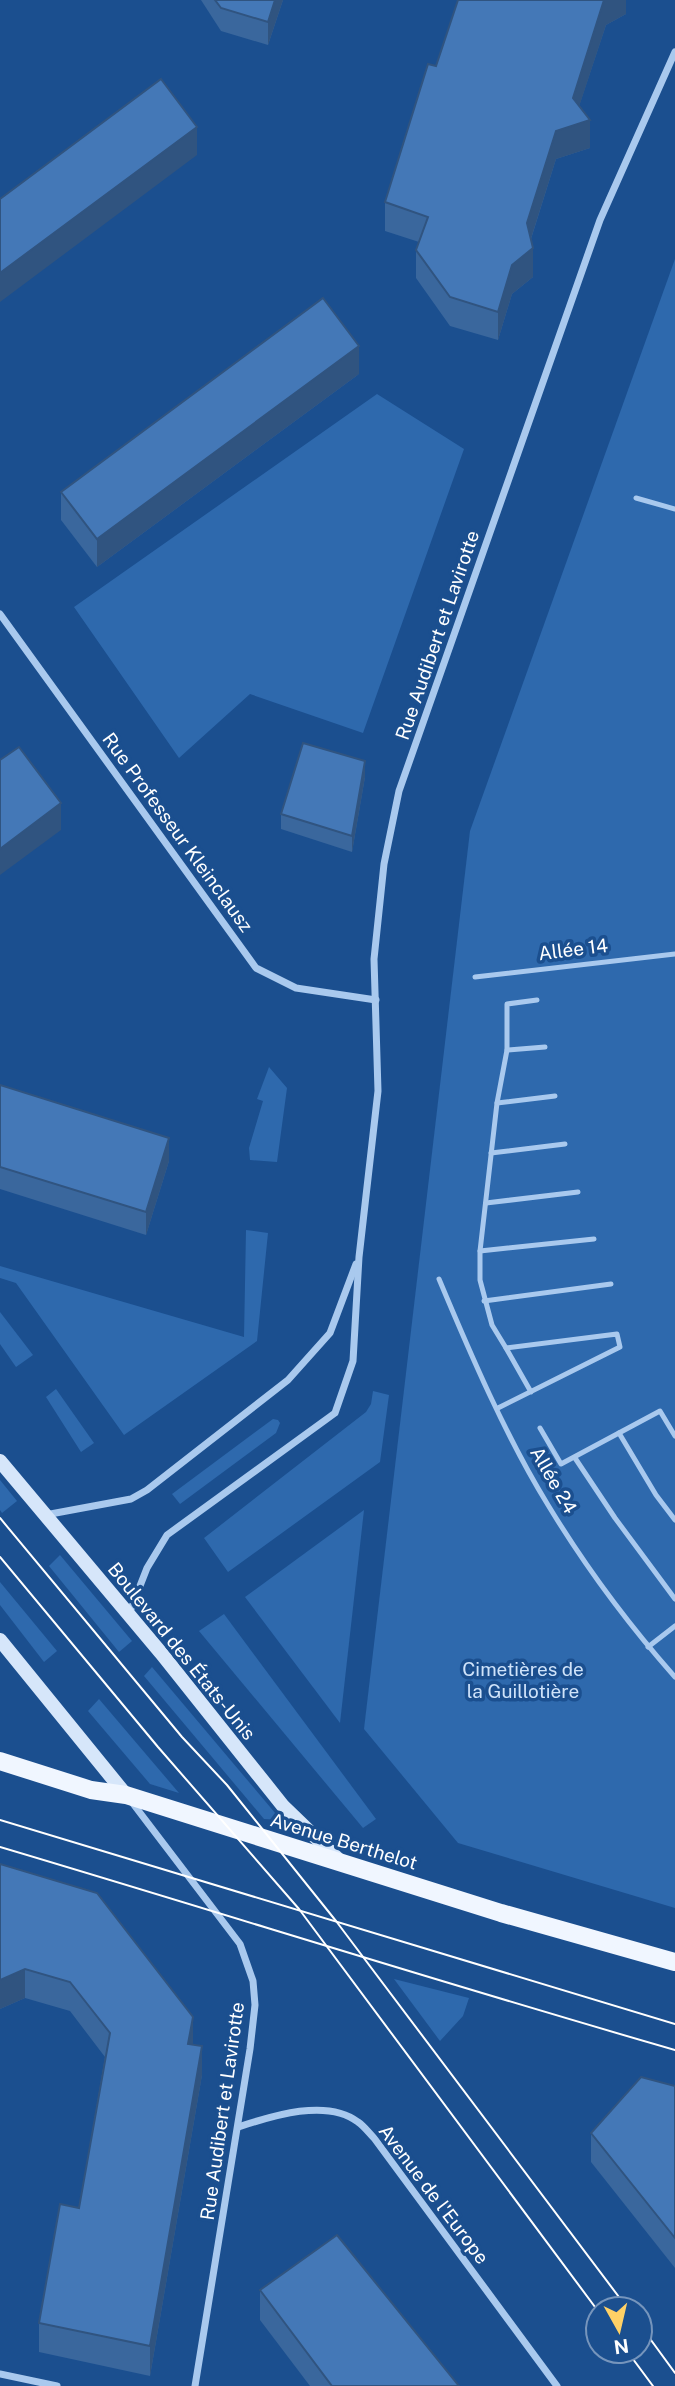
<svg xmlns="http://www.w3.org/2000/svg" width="675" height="2386" font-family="'Public Sans',sans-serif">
	<rect width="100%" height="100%" fill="#1b4f8f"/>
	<!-- green -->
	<g fill="#2e69ad">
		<polygon points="675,259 675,1908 458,1843 364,1729 470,831"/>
		<polygon points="377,394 464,449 363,733 250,694 179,758 74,607"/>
		<polygon points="269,1067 287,1088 277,1162 250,1160 249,1148 263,1101 257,1099"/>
		<polygon points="246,1230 268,1233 257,1341 124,1435 16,1283 0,1278 0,1266 244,1337"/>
		<polygon points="0,1312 33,1355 16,1367 0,1344"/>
		<polygon points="56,1389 94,1443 81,1452 46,1397"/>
		<polygon points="373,1391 389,1395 380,1462 228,1572 204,1538 366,1412 371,1404"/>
		<polygon points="273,1419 278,1420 280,1423 276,1433 180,1504 172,1494"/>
		<polygon points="0,1480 17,1501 2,1513 0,1510"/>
		<polygon points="364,1510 340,1723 245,1597"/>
		<polygon points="60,1555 132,1641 119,1652 49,1566"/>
		<polygon points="0,1582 57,1651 44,1662 0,1605"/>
		<polygon points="224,1614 376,1819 363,1828 199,1631"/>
		<polygon points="152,1667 281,1820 264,1819 144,1676"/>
		<polygon points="99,1699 179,1793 150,1784 88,1711"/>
		<polygon points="394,1979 469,1998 463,2016 440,2041"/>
	</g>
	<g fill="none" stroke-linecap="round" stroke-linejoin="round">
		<!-- lane -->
		<g stroke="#a9c9ee" stroke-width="5">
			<polyline points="636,498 675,509"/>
			<polyline points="475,977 675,954"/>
			<polyline points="507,1050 545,1047"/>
			<polyline points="497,1103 555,1096"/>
			<polyline points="491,1153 565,1144"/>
			<polyline points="486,1203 578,1192"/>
			<polyline points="480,1251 594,1239"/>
			<path d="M439,1279C470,1353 506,1437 548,1505C585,1566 628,1624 675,1677"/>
			<polyline points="484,1301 611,1284"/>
			<polyline points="506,1348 492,1325 480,1280 480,1251 497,1103 507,1050 507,1004 537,1000"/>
			<polyline points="498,1408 620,1347 617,1334 506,1348 531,1392"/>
			<polyline points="540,1428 561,1464 660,1411 675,1436"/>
			<polyline points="619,1433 656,1495 675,1520"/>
			<polyline points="575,1458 615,1518 675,1599"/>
			<polyline points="648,1647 675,1626"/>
		</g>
		<!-- street -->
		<g stroke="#a9c9ee" stroke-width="7">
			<polyline points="0,614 256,968 296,988 376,1000"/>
			<polyline points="45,1515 131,1499 147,1490 288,1380 330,1333 356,1264"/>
			<polyline points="129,1614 147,1568 167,1535 335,1413 353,1361 359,1257 378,1091 374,959 384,864 399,791 600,220 675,52"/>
			<polyline points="131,1801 240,1944 253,1981 255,2005 250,2049 195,2386"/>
			<path d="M238,2127C272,2116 327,2098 358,2122C364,2126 369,2133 374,2138L557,2386"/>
			<polyline points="0,2374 57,2386"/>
		</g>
		<!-- secondary -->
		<g stroke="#d6e6fa" stroke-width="14">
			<polyline points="0,1461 161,1653 283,1806 340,1861"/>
			<polyline points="0,1640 126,1795"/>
		</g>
		<!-- primary -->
		<polyline stroke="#f0f6ff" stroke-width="18" points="0,1761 91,1790 126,1795 501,1913 675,1962"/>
		<!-- tram -->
		<g stroke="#fff" stroke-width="2">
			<polyline points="0,1518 182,1737 227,1785 336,1921 628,2309"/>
			<polyline points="0,1557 158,1747 299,1909 598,2311"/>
			<polyline points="0,1820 675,2024"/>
			<path d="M0,1847C225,1914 449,1985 675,2050"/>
			<polyline points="640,2325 675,2373"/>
			<polyline points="627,2351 653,2386"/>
		</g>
	</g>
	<!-- wall -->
	<g fill="#3a679d">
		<polygon points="201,0 283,0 268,45 221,31"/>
		<polygon points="626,0 626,14 606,25 579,106 590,148 556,159 531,239 533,277 512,294 498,340 450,326 416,278 416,250 419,242 385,231 385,202 436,66"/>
		<polygon points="359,374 97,567 61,520 61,492"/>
		<polygon points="365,777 352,852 281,829 281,814"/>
		<polygon points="0,1085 169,1161 146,1235 0,1189"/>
		<polygon points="0,1864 193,2044 202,2075 150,2376 39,2352 39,2323 79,2208 105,2057 70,2011 25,1998 0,2009"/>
		<polygon points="675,2086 675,2268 591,2162 591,2133"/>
		<polygon points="260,2290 459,2386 310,2386 260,2320"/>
	</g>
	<!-- shaded-wall -->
	<g fill="#305480">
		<polygon points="275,0 283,0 268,45 268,22"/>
		<polygon points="604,0 626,0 626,14 606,25 573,125 590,120 590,148 556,159 527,251 527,223 556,131 573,98"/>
		<polygon points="197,127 197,155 0,302 0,273"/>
		<polygon points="533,248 533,277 512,294 498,340 498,312 512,265"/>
		<polygon points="359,346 359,374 97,567 97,539"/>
		<polygon points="365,761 365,777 352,852 352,836"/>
		<polygon points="61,803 61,830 0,875 0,849"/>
		<polygon points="169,1138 169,1161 146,1235 146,1212"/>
		<polygon points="25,1969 25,1998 0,2009 0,1980"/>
		<polygon points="193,2017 193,2046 188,2044"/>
		<polygon points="202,2046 202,2075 150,2376 150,2346"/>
	</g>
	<!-- building -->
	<g fill="#4478b7" stroke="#305480" stroke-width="2">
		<polygon points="215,0 275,0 268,22 221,8"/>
		<polygon points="458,0 604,0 573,98 590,120 556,131 527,223 533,248 512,265 498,312 450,297 416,250 428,217 385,202 428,64 436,66"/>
		<polygon points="161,79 197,127 0,273 0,199"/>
		<polygon points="323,298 359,346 97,539 61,492"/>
		<polygon points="303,743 365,761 352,836 281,814"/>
		<polygon points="19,747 61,803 0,849 0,760"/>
		<polygon points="0,1085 169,1138 146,1212 0,1167"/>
		<polygon points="0,1864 97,1893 193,2017 188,2044 202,2046 150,2346 39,2323 60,2204 79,2208 110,2033 70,1982 25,1969 0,1980"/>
		<polygon points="641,2077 675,2086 675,2238 591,2133"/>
		<polygon points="337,2235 459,2386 332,2386 260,2290"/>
	</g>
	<g text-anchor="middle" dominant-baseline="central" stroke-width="7" stroke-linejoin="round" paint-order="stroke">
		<!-- street labels -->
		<g font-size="19" fill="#fff" stroke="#1b4f8f">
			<text transform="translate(437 635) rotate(-71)">Rue Audibert et Lavirotte</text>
			<text transform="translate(178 832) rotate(54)">Rue Professeur Kleinclausz</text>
			<text transform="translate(573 949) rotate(-7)">Allée 14</text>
			<text transform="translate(554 1480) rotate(60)">Allée 24</text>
			<text transform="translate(182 1651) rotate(51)">Boulevard des États-Unis</text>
			<text transform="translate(344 1841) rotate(17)">Avenue Berthelot</text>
			<text transform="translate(222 2111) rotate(-82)">Rue Audibert et Lavirotte</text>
			<text transform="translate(434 2194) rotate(53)">Avenue de l'Europe</text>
		</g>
		<!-- park labels -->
		<g font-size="19" fill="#cfe3fa" stroke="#1b4f8f">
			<text x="523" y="1669">Cimetières de<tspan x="523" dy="22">la Guillotière</tspan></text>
		</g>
	</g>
	<!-- north arrow -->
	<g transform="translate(619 2330) rotate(172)"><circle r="33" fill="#1b4f8f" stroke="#7695bc" stroke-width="2"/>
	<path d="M0-5L12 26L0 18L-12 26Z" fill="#ffd166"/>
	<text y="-10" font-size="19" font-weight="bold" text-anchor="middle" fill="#ffffff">N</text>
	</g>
</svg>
